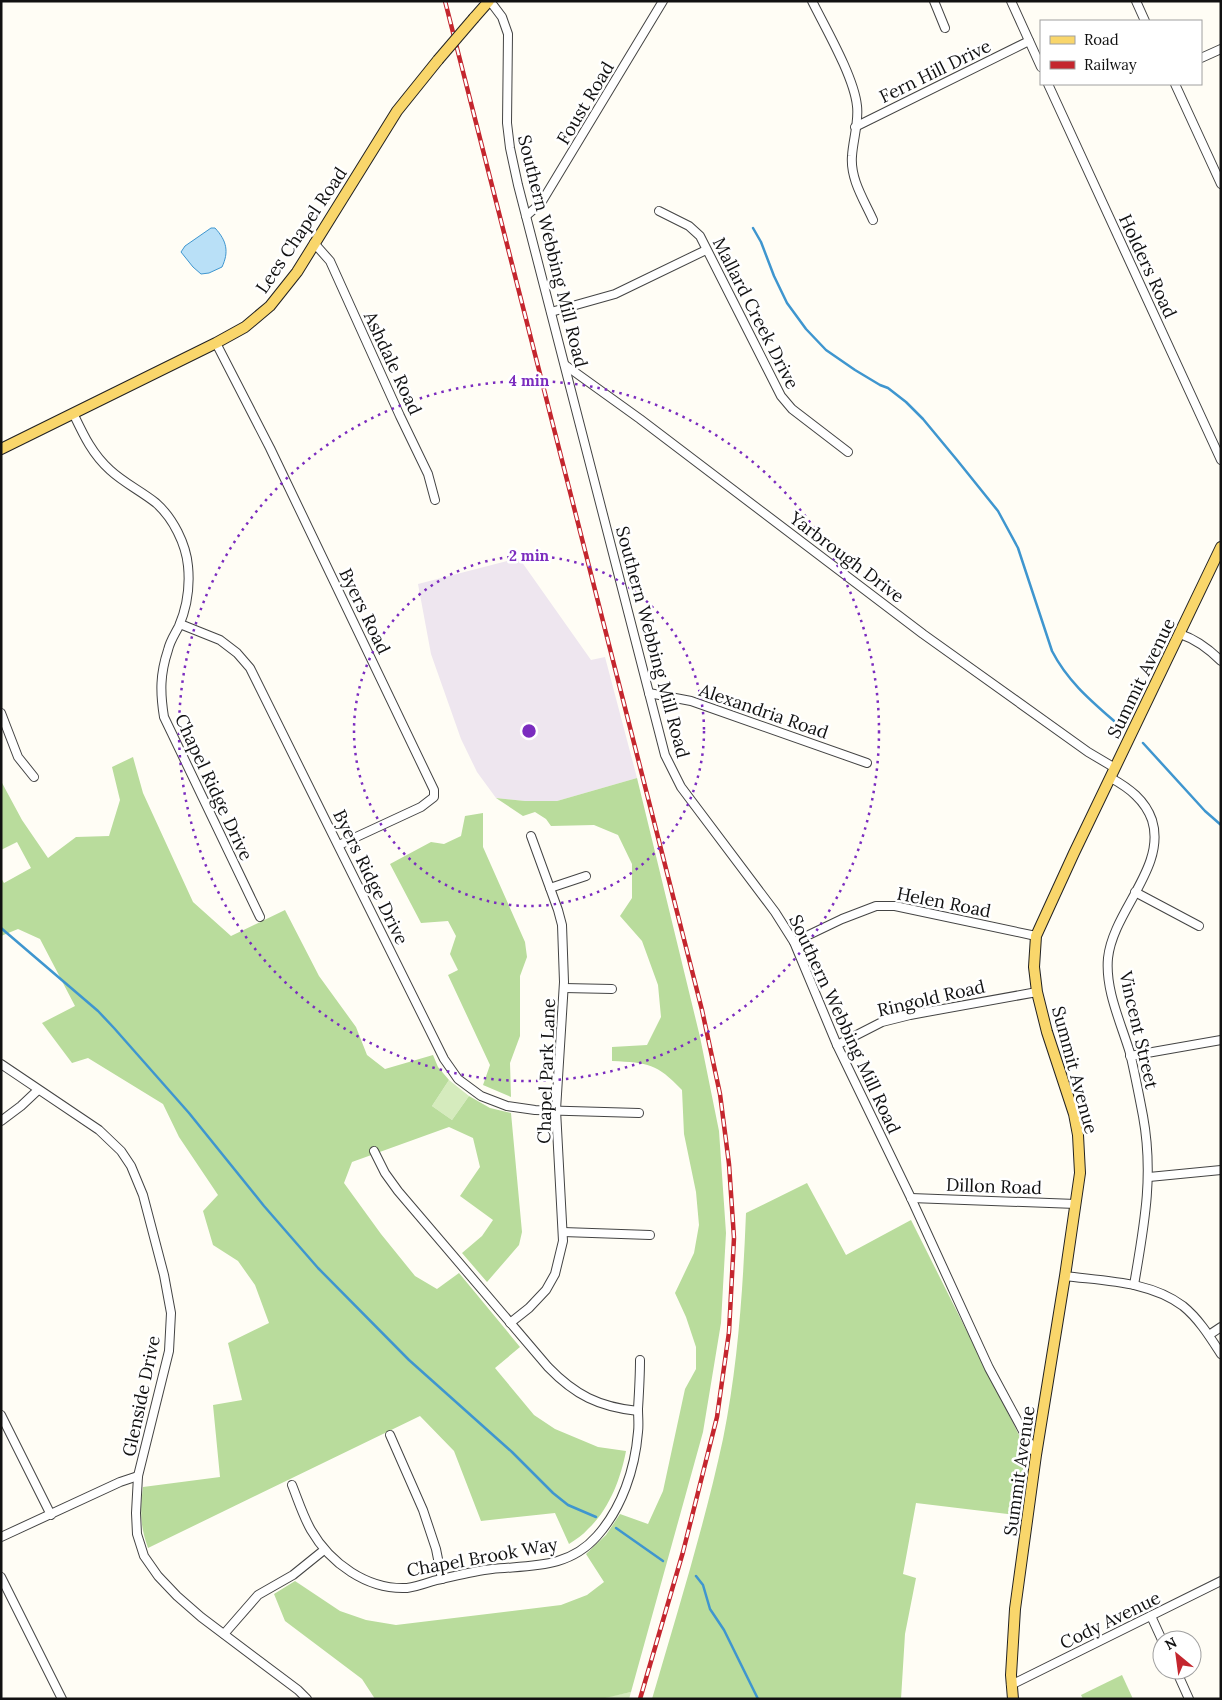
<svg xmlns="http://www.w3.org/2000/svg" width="1222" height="1700" font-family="Lora,serif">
	<rect width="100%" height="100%" fill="#fffdf5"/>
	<!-- industrial -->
	<polygon fill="#eee6ef" points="519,558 591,660 605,657 637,778 557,801 525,801 496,798 477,772 461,739 431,654 418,584"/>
	<!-- green -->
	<g fill="#d5ebbd">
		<polygon points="449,1080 469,1096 452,1120 432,1106"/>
		<polygon points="631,1692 629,1699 601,1699 602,1698"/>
	</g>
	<!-- forest -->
	<g fill="#b9dc9c">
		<path d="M133,757L143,793L193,902L231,936L285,910L319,976L356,1027L367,1055L385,1069L433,1055L438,1067L449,1080L432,1106L452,1120L469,1096L490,1108L511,1113L522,1232L519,1245L487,1282L462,1253L482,1236L493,1220L460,1196L480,1167L473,1138L449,1127L352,1162L344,1183L381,1234L415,1276L437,1289L459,1273L520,1347L495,1368L534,1415L555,1429L598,1447L626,1451C621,1478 609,1510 588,1529C583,1535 576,1539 569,1544L555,1513L481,1521L454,1451L420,1416L148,1548C140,1526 140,1511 143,1487L220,1477L213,1405L242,1400L228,1343L269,1323L255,1285L238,1261L213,1245L203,1211L218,1195L179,1137L163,1104L88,1058L72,1063L42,1023L75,1006L40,939L18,929L1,936V878L4,883L31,868L17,842L1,850V781L22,820L48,858L76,837L109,836L120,800L112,767Z"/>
		<path d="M637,778L700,1037L719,1131L726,1233L721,1323L703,1432L631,1692L601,1699H375L362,1679L285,1621L274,1594L295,1581L340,1611L366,1620L396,1625L561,1605L587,1595L604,1582L586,1554L606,1535L620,1514L648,1524L663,1491L685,1389L696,1369V1347L686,1317L675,1293L694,1253L699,1225L696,1192L684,1134L682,1090C656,1063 649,1063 612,1061V1047L647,1045L661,1017L658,985L642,941L620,916L632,898V864L618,835L594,825L551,826L546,819L535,812L523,816L496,798L525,801H557Z"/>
		<polygon points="483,813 483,847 525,942 527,957 520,976 520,1036 510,1063 511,1097 483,1085 490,1065 448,975 458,970 450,954 456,936 448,921 421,923 390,864 431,842 444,844 461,836 465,816"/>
		<path d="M807,1183L846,1255L911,1220L1026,1449L1027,1460L1016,1515L916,1503L903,1574L916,1578L905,1634L901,1699H652C677,1613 704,1527 723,1439C738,1365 743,1289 746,1213Z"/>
		<polygon points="1122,1675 1133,1699 1083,1699 1081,1695"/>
	</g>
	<!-- water -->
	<path fill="#b9e0f7" stroke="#3f96cf" d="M211,228H215C227,241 229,252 222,267L209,273L201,274L193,267L181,252L185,246Z"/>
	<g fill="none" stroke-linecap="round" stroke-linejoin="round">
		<!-- stream -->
		<g stroke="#3f96cf" stroke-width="2.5">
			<path d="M753,228L761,242L774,276L787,303L806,329L826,350L855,370L880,385L888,388L906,402L923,419L957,460L998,511L1018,548L1052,651C1069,684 1095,704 1122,728"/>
			<polyline points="1143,743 1205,811 1221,825"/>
			<polyline points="1,928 98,1011 114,1028 189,1113 264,1206 318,1268 409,1360 512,1452 553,1493 568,1505 596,1517"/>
			<polyline points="616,1528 663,1561"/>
			<polyline points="696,1576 703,1585 710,1609 724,1630 758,1699"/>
		</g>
		<defs>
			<g id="minor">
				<polyline points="490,1 502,17 508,34 507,123 510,148 518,185 665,755 681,787 775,912 794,942 837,1045 911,1198 989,1368 1036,1455"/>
				<path d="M812,1C826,29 854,77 857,106C859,122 853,140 852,156C850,179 864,200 873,220"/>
				<polyline points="934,1 945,28"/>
				<polyline points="1011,1 1041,67"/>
				<polyline points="1136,1 1145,21"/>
				<polyline points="1201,58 1221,49"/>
				<polyline points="1048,84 1221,460"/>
				<polyline points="1175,84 1221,184"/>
				<polyline points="855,127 1029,41"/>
				<polyline points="659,211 689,226 700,236 781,396 792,409 848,452"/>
				<polyline points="526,216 541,203 663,1"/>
				<polyline points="314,243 330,261 400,416 428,474 435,500"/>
				<polyline points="551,312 615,294 706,250"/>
				<polyline points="216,343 270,448 434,790 434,797 421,807 339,845"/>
				<polyline points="565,365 640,419 923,634 1088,752 1115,768"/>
				<path d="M73,413C83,434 92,454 110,470C124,483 141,491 156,503C173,518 186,544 188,566C190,586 187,607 179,626C175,634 170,641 168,650C160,674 160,692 164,717L260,917"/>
				<polyline points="180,624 220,640 237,653 250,668 444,1059 458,1079 481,1096 507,1106 535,1110 639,1113"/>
				<path d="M1180,634C1195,639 1210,650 1221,661"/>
				<polyline points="649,693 691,701 867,763"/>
				<polyline points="1,713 18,757 34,777"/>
				<path d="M1111,778C1129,788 1145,800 1152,820C1167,867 1113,911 1108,958C1105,990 1121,1023 1130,1053C1135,1074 1139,1095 1143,1116C1154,1176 1144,1226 1134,1285"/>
				<polyline points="550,888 586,876"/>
				<polyline points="1135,892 1199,926"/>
				<polyline points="794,942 842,919 876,906 895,906 1036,936"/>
				<polyline points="564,988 612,989"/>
				<polyline points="837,1045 882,1022 910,1015 1037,992"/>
				<polyline points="1130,1056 1221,1040"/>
				<polyline points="1,1064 99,1130 121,1151 131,1166 143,1195 164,1275 171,1313 169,1351 138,1476 136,1513 137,1534 144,1556 158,1576 177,1596 201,1617 298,1690 307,1699"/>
				<polyline points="1,1121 21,1106 38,1090"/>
				<path d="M374,1151L385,1173L398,1191L548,1367C575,1395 599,1407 638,1411"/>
				<polyline points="1149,1177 1221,1170"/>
				<polyline points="911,1198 1076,1204"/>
				<polyline points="563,1232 650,1235"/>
				<path d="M1065,1276C1104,1281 1150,1281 1183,1306C1199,1319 1210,1337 1221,1354"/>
				<polyline points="510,1323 529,1308 546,1290 555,1274 563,1241 556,1110 564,982 562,925 558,910 531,836"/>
				<polyline points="1209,1335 1221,1327"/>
				<polyline points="1,1415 51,1515"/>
				<polyline points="390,1435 423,1510 436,1549 442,1579"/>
				<path d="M292,1485C298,1500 303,1516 311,1530C330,1563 367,1590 407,1588C415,1587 424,1584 433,1581C452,1577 472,1571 492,1569C531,1565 568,1569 597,1536C622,1508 635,1469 638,1432C639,1425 638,1417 638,1409C639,1393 640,1376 640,1360"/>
				<polyline points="1,1537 120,1482 138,1476"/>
				<polyline points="1,1577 62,1699"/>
				<polyline points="1151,1616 1162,1640"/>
				<polyline points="224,1634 258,1595 293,1575 324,1550"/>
				<polyline points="1176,1670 1189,1699"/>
				<polyline points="1011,1685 1221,1581"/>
			</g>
			<g id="major">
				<polyline points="474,18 489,1"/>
				<polyline points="1,449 216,343 245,327 270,306 297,272 397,111 438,60"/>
				<polyline points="1013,1699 1011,1675 1015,1609 1036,1455 1065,1276 1080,1173 1078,1135 1074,1114 1047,1032 1037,992 1034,967 1036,936 1074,853 1221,547"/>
			</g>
		</defs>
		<!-- minor casing -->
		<use href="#minor" stroke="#444" stroke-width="10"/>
		<!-- major casing -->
		<use href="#major" stroke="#222" stroke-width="12"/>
		<!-- minor -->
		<use href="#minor" stroke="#fff" stroke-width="8"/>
		<!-- major -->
		<use href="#major" stroke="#f9d66b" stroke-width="10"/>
		<defs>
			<polyline id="rail" points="445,1 702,1010 720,1094 729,1164 734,1238 729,1332 717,1417 683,1552 640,1699"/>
		</defs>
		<!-- rail casing -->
		<use href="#rail" stroke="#c4262e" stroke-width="4.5"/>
		<!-- rail -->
		<use href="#rail" stroke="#fff" stroke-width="2.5" stroke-dasharray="8" stroke-linecap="butt"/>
		<defs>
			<polyline id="major-bridge" points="438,60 474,18"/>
		</defs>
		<!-- major-bridge casing -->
		<use href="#major-bridge" stroke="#222" stroke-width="12" stroke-linecap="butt"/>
		<!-- major-bridge -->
		<use href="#major-bridge" stroke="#f9d66b" stroke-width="10"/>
	</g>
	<!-- distance rings -->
	<g fill="none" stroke="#7b2cbf" stroke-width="2.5" stroke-dasharray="2.5 5">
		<circle cx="529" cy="731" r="175"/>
		<circle cx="529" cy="731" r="350"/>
	</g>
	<g text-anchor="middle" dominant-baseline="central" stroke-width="5" stroke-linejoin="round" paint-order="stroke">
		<!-- street labels -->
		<g font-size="18" fill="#111" stroke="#fff">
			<text transform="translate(935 71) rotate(-26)">Fern Hill Drive</text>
			<text transform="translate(585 103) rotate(-59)">Foust Road</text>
			<text transform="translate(301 230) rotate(-56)">Lees Chapel Road</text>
			<text transform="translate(553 251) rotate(76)">Southern Webbing Mill Road</text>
			<text transform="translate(1148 266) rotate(65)">Holders Road</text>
			<text transform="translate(756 313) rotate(63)">Mallard Creek Drive</text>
			<text transform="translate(393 363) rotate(65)">Ashdale Road</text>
			<text transform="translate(847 557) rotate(37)">Yarbrough Drive</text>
			<text transform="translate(365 611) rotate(64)">Byers Road</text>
			<text transform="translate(653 642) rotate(75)">Southern Webbing Mill Road</text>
			<text transform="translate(1141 678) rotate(-64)">Summit Avenue</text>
			<text transform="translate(764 711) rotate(19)">Alexandria Road</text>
			<text transform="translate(214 787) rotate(65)">Chapel Ridge Drive</text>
			<text transform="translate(371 877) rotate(64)">Byers Ridge Drive</text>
			<text transform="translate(944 902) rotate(11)">Helen Road</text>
			<text transform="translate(931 998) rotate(-13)">Ringold Road</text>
			<text transform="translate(845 1024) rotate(65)">Southern Webbing Mill Road</text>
			<text transform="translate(1139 1030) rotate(77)">Vincent Street</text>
			<text transform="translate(1075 1070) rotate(75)">Summit Avenue</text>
			<text transform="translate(546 1071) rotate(-88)">Chapel Park Lane</text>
			<text transform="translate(994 1186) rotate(2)">Dillon Road</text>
			<text transform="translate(141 1396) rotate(-78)">Glenside Drive</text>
			<text transform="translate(1019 1471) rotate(-82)">Summit Avenue</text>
			<text transform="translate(482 1557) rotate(-10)">Chapel Brook Way</text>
			<text transform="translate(1110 1620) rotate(-26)">Cody Avenue</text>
		</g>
	</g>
	<circle cx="529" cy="731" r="8" fill="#7b2cbf" stroke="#fff" stroke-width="2.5"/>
	<g font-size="15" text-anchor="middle" font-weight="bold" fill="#7b2cbf" stroke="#fff" stroke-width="5" stroke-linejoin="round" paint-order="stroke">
		<text x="529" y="386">4 min</text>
		<text x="529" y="561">2 min</text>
	</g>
	<!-- border -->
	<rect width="1222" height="1700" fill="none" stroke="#111111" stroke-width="5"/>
	<!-- legend -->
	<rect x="1040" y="20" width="162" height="65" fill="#ffffff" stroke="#a0a0a0"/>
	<rect x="1050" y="36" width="25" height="8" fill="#f9d66b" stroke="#a0a0a0"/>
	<text x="1084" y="45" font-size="15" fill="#111111">Road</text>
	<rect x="1050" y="61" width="25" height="8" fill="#c4262e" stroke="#a0a0a0"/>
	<text x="1084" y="70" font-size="15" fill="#111111">Railway</text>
	<!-- north arrow -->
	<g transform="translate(1177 1655) rotate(331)"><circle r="24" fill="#ffffff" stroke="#a0a0a0"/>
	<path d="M0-4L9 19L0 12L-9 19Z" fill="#c4262e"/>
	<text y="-8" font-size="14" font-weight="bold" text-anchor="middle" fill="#111111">N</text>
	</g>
</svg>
